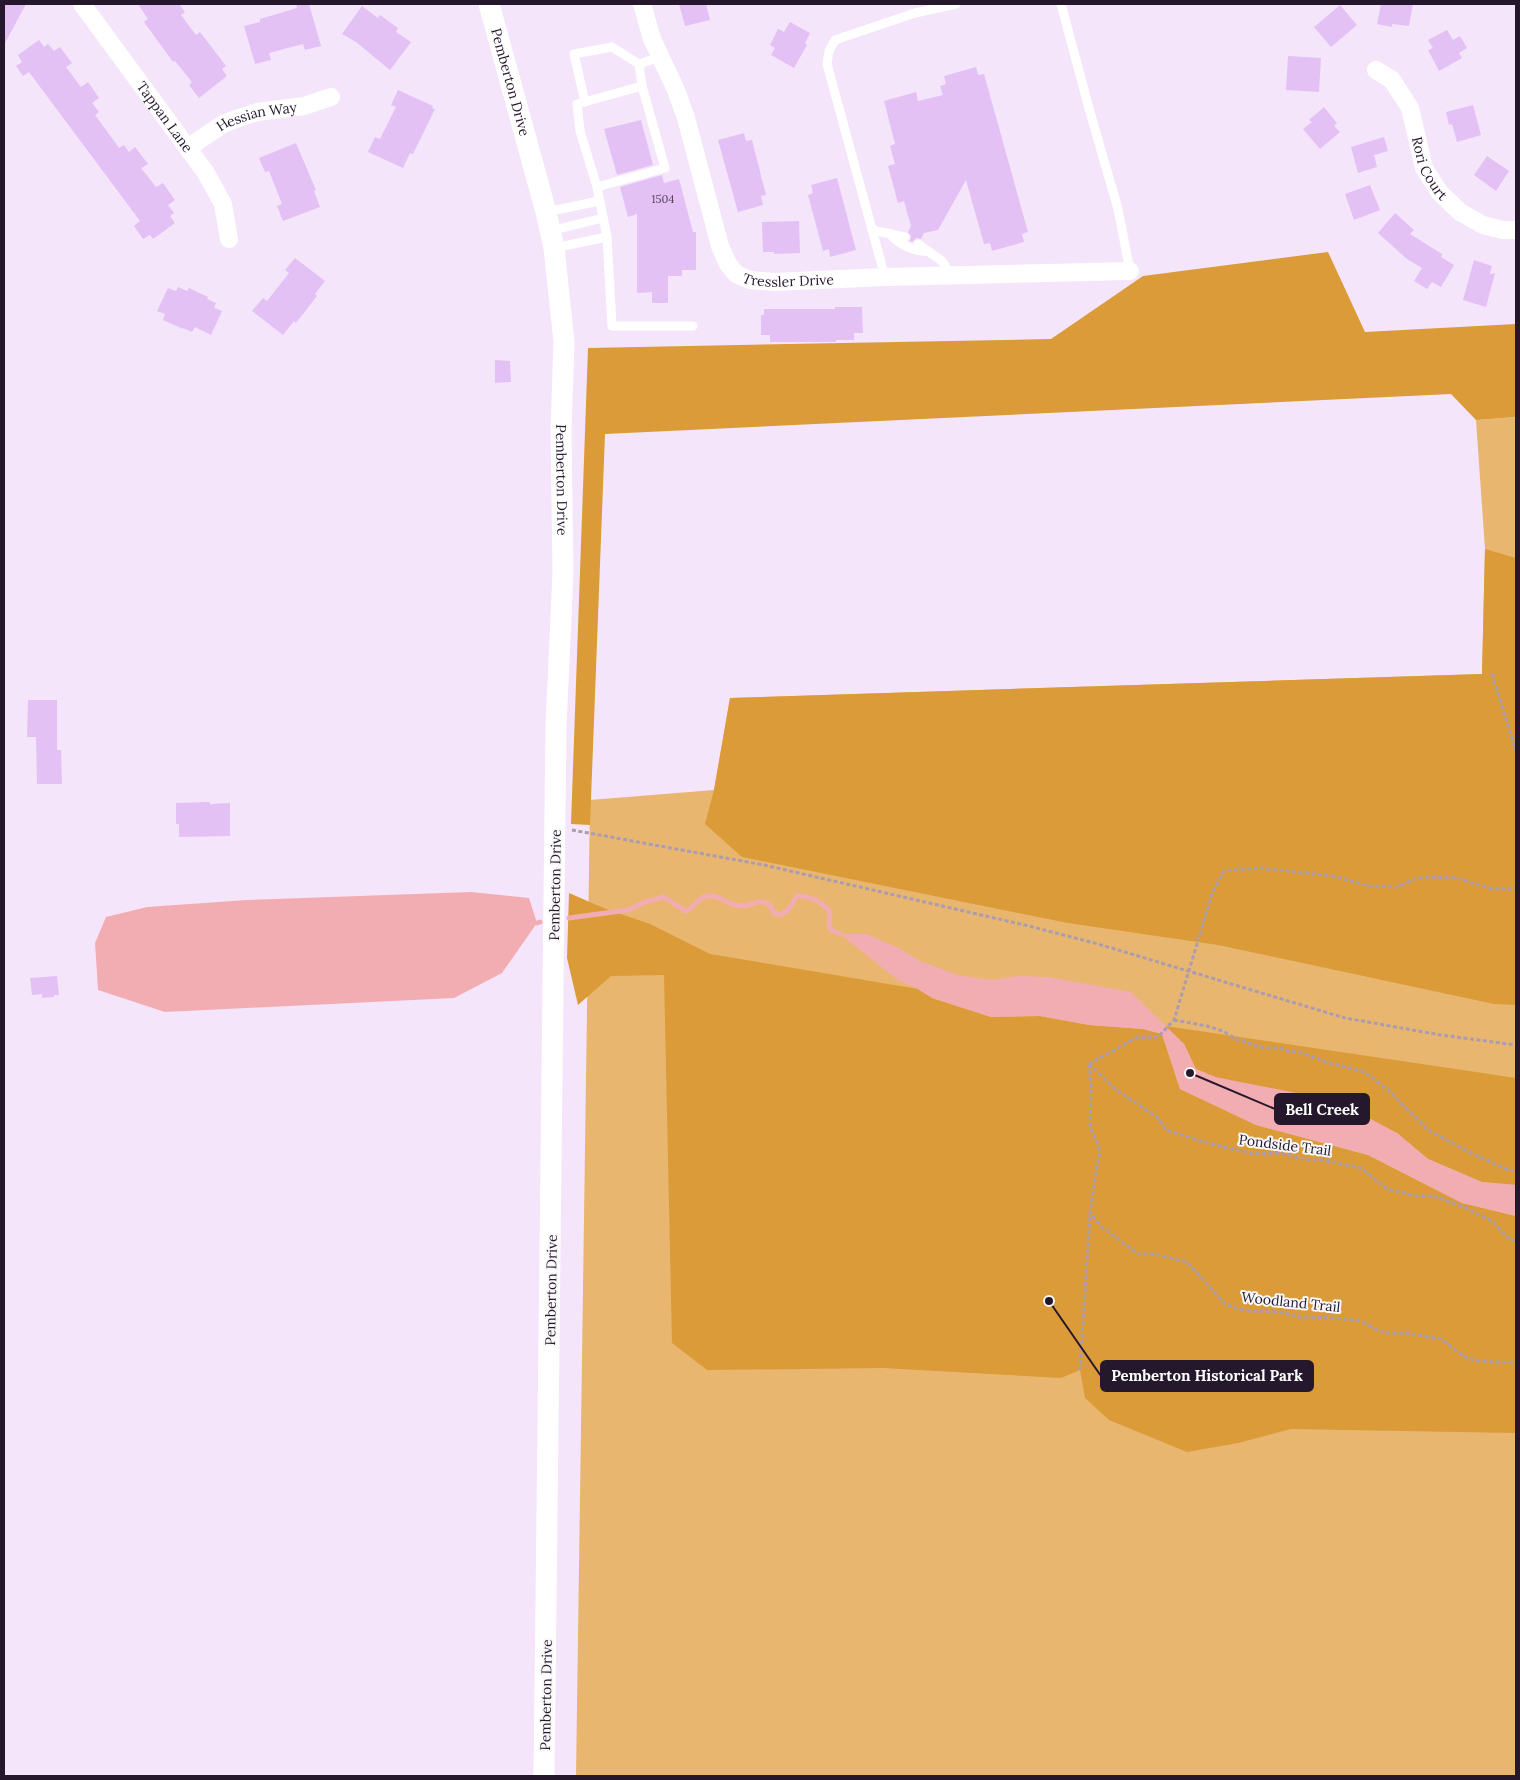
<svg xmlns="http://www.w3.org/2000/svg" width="1520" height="1780" font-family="Lora,serif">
	<rect width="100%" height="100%" fill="#f4e5fb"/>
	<!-- green -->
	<polygon fill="#e9b66f" points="1516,417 1516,1776 576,1776 590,800 714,790 730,698 1482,674 1485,549 1476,420"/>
	<!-- forest -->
	<g fill="#da9b38">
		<polygon points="1328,252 1365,332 1516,324 1516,417 1476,420 1451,394 605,434 590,825 571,824 588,348 1051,339 1143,276"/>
		<polygon points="1485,549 1516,558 1516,1005 1494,1004 1218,945 1068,923 742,857 705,824 714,790 730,698 1482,674"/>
		<polygon points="569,893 606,909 650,924 710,954 918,989 932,998 991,1017 1040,1016 1089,1025 1143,1029 1162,1034 1180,1089 1256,1125 1368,1155 1462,1203 1516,1216 1516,1433 1291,1429 1238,1443 1187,1452 1109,1420 1085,1398 1080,1370 1061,1378 883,1368 707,1370 672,1343 664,975 611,976 578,1005 567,958"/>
		<polygon points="1165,1026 1516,1078 1516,1185 1482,1182 1428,1159 1397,1133 1215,1077 1196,1069 1184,1044"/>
	</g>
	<!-- water -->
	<g fill="#f2adb2">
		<polygon points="471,892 529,898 537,923 502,973 454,998 165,1012 98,990 95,943 106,917 147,907 247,900"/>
		<polygon points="840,934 866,934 899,948 920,961 958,975 992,980 1018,976 1048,977 1131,992 1184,1044 1196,1069 1215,1077 1337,1101 1397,1133 1428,1159 1482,1182 1516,1185 1516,1216 1462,1203 1368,1155 1256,1125 1180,1089 1162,1034 1143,1029 1089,1025 1040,1016 991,1017 932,998 918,989 898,980"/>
	</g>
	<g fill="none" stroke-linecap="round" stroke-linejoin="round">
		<!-- stream -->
		<g stroke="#f2adb2" stroke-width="5">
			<path d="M569,918L628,910L645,902L664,897L685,911C695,909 697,897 707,896C718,894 729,906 741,906C749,907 755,900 764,902C771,904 771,908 774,913L781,915L789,909L797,896C810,896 822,902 830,912L829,927L833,931L840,934"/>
			<polyline points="537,923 540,922"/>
		</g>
	</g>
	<!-- building -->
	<g fill="#e4c1f5">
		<polygon points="4,4 26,4 4,45"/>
		<polygon points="138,4 179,4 185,12 181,15 196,35 200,32 226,66 222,69 227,76 199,98 189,85 192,82 175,61 173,62 144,22 148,19"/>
		<polygon points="296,4 309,4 321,46 305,50 303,44 269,53 271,60 255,64 244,26 260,22 260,19 297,8"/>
		<polygon points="679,4 706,4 710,20 685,26"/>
		<polygon points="1381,4 1413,4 1409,26 1392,24 1392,27 1377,24"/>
		<polygon points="1340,5 1357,25 1331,47 1314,27"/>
		<polygon points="362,6 378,18 380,15 398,28 396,32 411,42 390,70 356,42 342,34"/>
		<polygon points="790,22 810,33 805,43 807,45 794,68 771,55 775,48 770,45 778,29 784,32"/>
		<polygon points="1447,30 1453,40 1460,36 1467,48 1459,53 1462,58 1439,71 1428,50 1433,48 1428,40"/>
		<polygon points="39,40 44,47 48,44 54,51 60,47 72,63 66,67 81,87 88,82 99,98 92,103 99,112 95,115 114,141 119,148 124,145 129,152 135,147 148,164 141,168 156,187 163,183 175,200 168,205 174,213 170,216 175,223 153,239 150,235 143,239 134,226 140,221 29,72 23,76 16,66 22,62 18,55"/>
		<polygon points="1288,56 1321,58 1319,92 1286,90"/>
		<polygon points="976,67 978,75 984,74 1028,232 1022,234 1024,242 992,251 990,243 984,244 966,180 938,230 924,233 921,239 916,238 912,242 910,241 911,236 908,232 911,226 904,201 898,203 888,166 895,164 890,146 895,144 884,101 916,92 918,101 943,95 940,86 946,84 944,76"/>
		<polygon points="398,90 433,106 432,108 435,109 413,154 410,153 403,168 368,152 375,137 380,139 396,107 391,105"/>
		<polygon points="1473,105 1481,135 1457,142 1452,124 1449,125 1446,112"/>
		<polygon points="1324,107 1337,123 1334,126 1340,132 1320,149 1303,129 1312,122 1309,120"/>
		<polygon points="641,120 653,165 617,175 604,129"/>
		<polygon points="744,133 746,141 752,140 766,195 761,196 763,205 738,212 718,140"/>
		<polygon points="1384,137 1388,151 1374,155 1377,167 1358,173 1351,147"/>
		<polygon points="296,143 316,190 314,191 320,207 283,221 277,206 282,204 269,171 265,172 259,158"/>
		<polygon points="1487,156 1509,171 1496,191 1474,175"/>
		<polygon points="662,175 664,183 679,179 693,232 696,232 696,270 682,270 682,276 668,276 668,303 652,303 652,292 637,293 637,214 628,217 620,187"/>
		<polygon points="837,178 856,250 830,257 829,249 823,251 808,195 813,193 811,185"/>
		<polygon points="1370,185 1380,210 1354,220 1345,194"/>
		<polygon points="1395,213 1414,230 1410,234 1442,254 1441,257 1454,265 1441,287 1432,282 1427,289 1414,281 1422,268 1407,259 1378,233"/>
		<polygon points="799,221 800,253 774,254 774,252 763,252 762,222"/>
		<polygon points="295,258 325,281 315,294 317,296 296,323 294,321 283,335 252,311 263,298 267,301 289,273 285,270"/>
		<polygon points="1474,260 1492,266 1490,274 1495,273 1486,307 1463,300"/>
		<polygon points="178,287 187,291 189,288 208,297 207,299 216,303 214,308 222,311 211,335 195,327 192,332 183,328 183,329 163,320 165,314 157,311 168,288 176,291"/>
		<polygon points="835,307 862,307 863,333 854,333 854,340 836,340 836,342 770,342 770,335 761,335 761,315 764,315 764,309 835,309"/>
		<polygon points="495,360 510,361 511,382 495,383"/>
		<polygon points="28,700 57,700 57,750 61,750 62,784 37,784 36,737 27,737"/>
		<polygon points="210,802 210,804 230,803 230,836 179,837 179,824 176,824 176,803"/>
		<polygon points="57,976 59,995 54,995 54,997 42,998 42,994 32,995 30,978"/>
	</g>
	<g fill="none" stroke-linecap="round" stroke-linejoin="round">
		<!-- path -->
		<g stroke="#aa9cb1" stroke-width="3" stroke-dasharray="4 2.5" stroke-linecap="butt">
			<polyline points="1492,674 1516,751"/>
			<polyline points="572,830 764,865 1029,926 1098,944 1345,1018 1441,1035 1516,1045"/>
			<polyline points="1174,1020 1207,1026 1223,1031 1236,1039 1264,1048 1279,1048 1288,1051 1300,1052 1326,1062 1365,1072 1389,1091 1428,1130 1471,1153 1508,1170 1516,1171"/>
			<polyline points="1089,1064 1091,1086 1090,1127 1098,1144 1100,1153 1096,1171 1090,1213 1102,1227 1138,1254 1154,1254 1187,1262 1225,1304 1236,1308 1249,1311 1280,1312 1300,1317 1333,1318 1361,1321 1379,1331 1389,1333 1406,1333 1441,1339 1463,1356 1476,1361 1516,1363"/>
			<polyline points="1089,1064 1136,1038 1158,1037 1174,1020 1213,891 1224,871 1259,868 1333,876 1369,886 1397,887 1415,879 1426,877 1457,878 1492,889 1516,889"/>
			<polyline points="1089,1064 1115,1089 1158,1118 1166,1130 1207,1143 1254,1154 1281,1153 1306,1160 1323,1160 1361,1168 1387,1189 1415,1196 1433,1196 1464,1207 1492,1221 1507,1237 1516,1241"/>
			<polyline points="1080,1370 1090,1214"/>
		</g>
		<!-- service -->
		<g stroke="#fff" stroke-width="9">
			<polyline points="1061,4 1090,112 1118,209 1130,271"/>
			<polyline points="639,64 642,86"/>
			<polyline points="585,102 574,54 612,47 639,64 660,57"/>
			<polyline points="597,187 665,168 642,86 577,104 580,131 597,187 607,237 612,326 693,326"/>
			<polyline points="546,212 599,201"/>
			<polyline points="872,230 905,237"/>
			<polyline points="550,231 603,218"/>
			<path d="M889,233C900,246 913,251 930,252"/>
			<polyline points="918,244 942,261 951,275"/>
			<polyline points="554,248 607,237"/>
			<polyline points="885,277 827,64 829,51 835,40 915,13 956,4"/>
		</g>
		<!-- minor -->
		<g stroke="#fff" stroke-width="18">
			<path id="s1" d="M82,4L206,173L223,204L229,239"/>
			<path id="s2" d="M642,4L652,39L676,90L686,118L720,246L728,264L736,274L750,280L774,282L885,277L1130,271"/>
			<path id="s3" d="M1376,70L1392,80L1410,108L1424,168L1440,193L1460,212L1483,225L1503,230H1516"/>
			<path id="s4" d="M189,147L223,124L239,118L257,112L304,106L331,97"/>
		</g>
		<!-- tertiary -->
		<path stroke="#fff" stroke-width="21" id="s5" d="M489,4L546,212L554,248L564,342L561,431L563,573L556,726L544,1776"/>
	</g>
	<g text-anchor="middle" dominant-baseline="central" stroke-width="4" stroke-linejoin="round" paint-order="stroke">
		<!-- number labels -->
		<g font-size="11" fill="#56425e">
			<text x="663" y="199">1504</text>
		</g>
		<!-- street labels -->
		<g font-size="14" fill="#26182c" stroke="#f8f8f8">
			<text stroke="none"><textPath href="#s5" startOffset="81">Pemberton Drive</textPath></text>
			<text stroke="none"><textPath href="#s1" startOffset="140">Tappan Lane</textPath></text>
			<text stroke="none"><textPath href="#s4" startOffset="76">Hessian Way</textPath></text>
			<text stroke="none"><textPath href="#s3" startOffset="116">Rori Court</textPath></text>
			<text stroke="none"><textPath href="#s2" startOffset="341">Tressler Drive</textPath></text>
			<text stroke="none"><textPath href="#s5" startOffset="485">Pemberton Drive</textPath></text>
			<text transform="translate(555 885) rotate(-89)">Pemberton Drive</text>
			<text transform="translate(1285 1145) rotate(7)">Pondside Trail</text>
			<text transform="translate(551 1290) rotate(-89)">Pemberton Drive</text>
			<text transform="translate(1291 1302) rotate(6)">Woodland Trail</text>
			<text transform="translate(546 1695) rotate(-89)">Pemberton Drive</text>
		</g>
	</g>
	<!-- callouts -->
	<path fill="none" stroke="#26182c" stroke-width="2" d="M1190 1073L1275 1109M1049 1301L1101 1376"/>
	<g fill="#26182c" stroke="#f8f8f8" stroke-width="2">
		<circle cx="1190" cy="1073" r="5"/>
		<circle cx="1049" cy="1301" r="5"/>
	</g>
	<g fill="#26182c" stroke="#26182c" stroke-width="2">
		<rect x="1275" y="1094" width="94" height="30" rx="5"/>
		<rect x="1101" y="1361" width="212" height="30" rx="5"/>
	</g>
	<g font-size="15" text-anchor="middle" font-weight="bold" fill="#fff">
		<text x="1322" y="1115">Bell Creek</text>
		<text x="1207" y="1381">Pemberton Historical Park</text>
	</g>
	<!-- border -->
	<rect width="1520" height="1780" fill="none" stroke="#26182c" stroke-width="10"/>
</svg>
